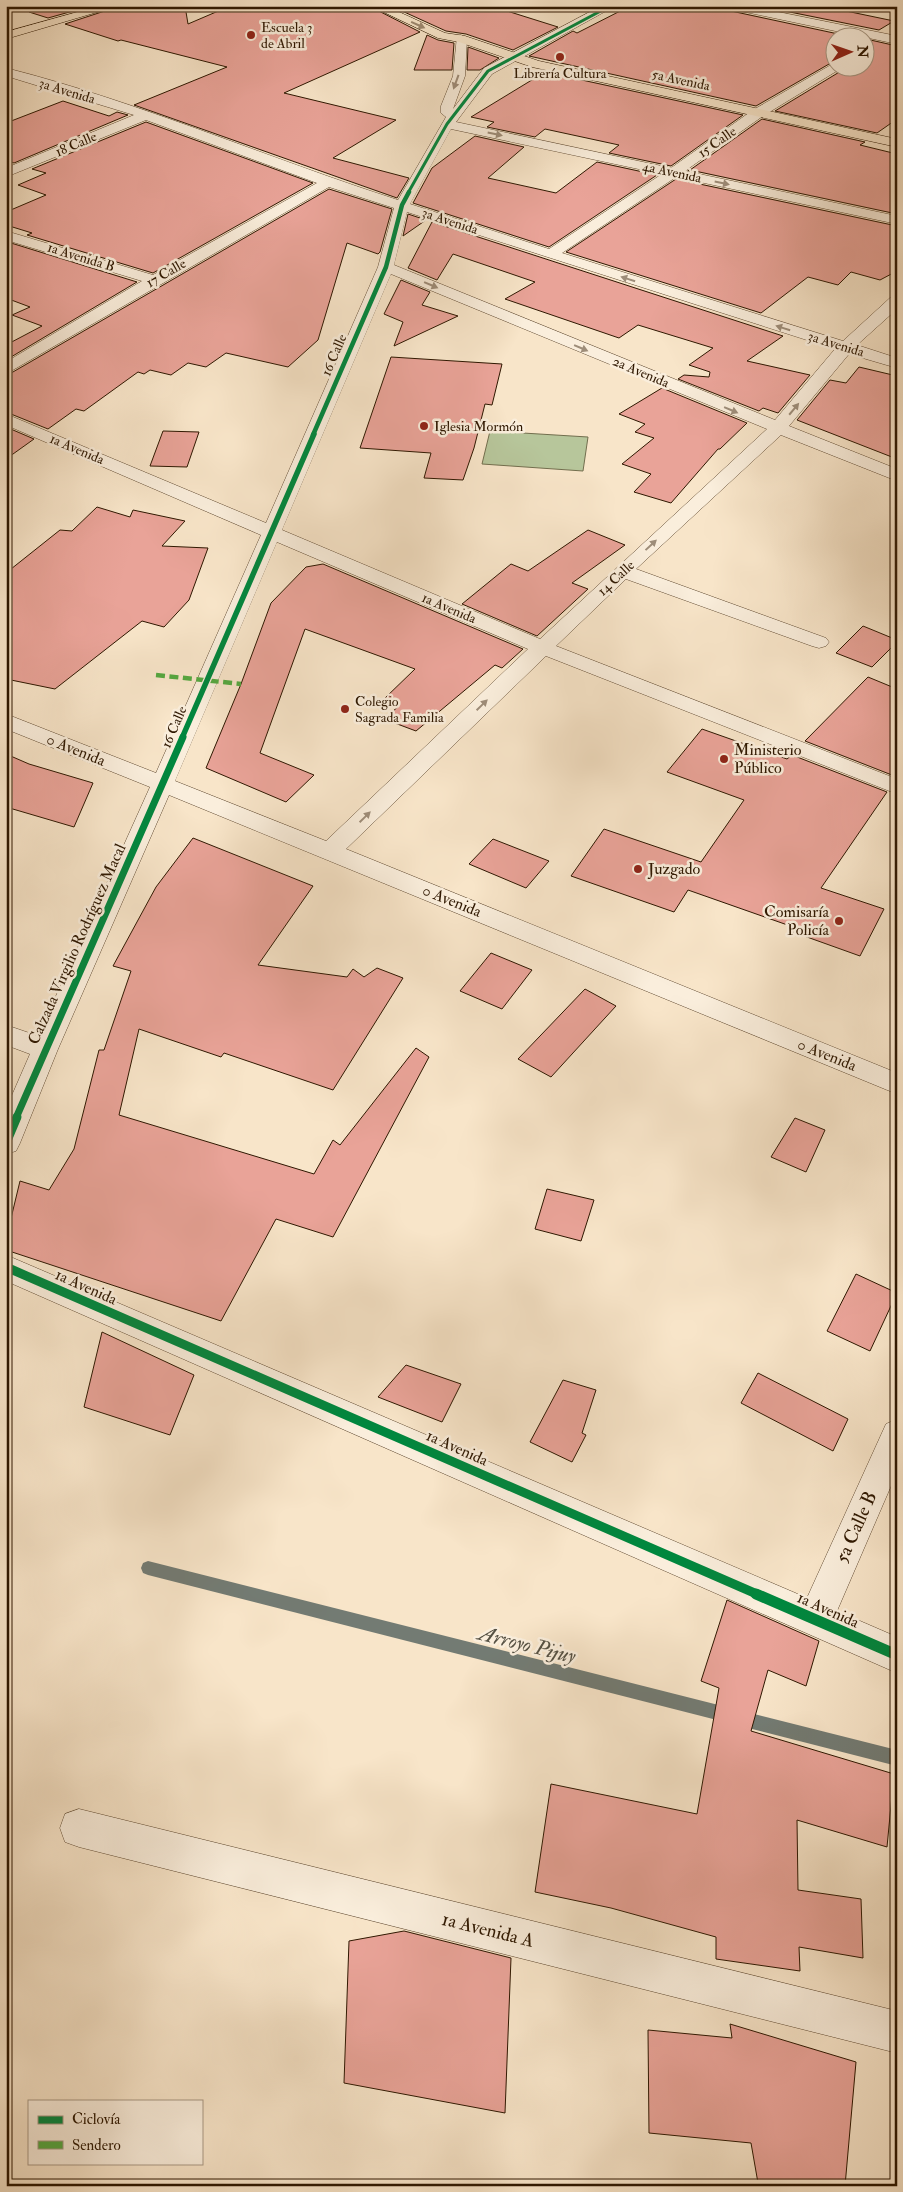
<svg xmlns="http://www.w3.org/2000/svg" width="903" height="2192" font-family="'IM FELL Double Pica',serif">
	<rect width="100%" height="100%" fill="#f8e5c9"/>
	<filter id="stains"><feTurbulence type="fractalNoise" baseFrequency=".004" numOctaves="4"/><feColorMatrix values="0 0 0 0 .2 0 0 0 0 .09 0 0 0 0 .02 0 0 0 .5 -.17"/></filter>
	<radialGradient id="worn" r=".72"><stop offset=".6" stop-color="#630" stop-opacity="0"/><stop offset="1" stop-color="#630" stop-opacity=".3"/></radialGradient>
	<!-- green -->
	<polygon fill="#b7c69b" stroke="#726e4e" points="490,431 588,437 583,471 482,464"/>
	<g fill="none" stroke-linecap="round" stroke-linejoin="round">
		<!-- stream -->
		<polygon fill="#737b73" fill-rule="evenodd" points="148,1561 897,1750 897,1766 148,1575 143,1573 141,1568 143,1563"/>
	</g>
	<!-- building -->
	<g fill="#e9a398" stroke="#2e1700">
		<polygon points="30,6 91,6 48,18 29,12"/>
		<polygon points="120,6 185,6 188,24 230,6 369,6 420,32 284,93 396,120 333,158 409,178 397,198 134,105 227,67 121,40 118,41 65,24"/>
		<polygon points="391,6 491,6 558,27 513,50 466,34 446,31"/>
		<polygon points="630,6 724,6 731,11 857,38 836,38 836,60 756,106 529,56 573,31 577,33"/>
		<polygon points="760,6 822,6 894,21 879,30"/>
		<polygon points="427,35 438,40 454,43 452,70 414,70"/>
		<polygon points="866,39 897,46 897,119 877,133 775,111 841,71 841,68 866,68"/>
		<polygon points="468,47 499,58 480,70 467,70"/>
		<polygon points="545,72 743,115 671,166 609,153 619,145 545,129 535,137 487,127 494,122 471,117"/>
		<polygon points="63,101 109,116 117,112 128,115 14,163 6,160 6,123"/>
		<polygon points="762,119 865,142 860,145 897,154 897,214 690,170"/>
		<polygon points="146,122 313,183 153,273 27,235 32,233 6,225 6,212 46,195 18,185 46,173 32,169"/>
		<polygon points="475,136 524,147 488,178 556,193 597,162 657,175 549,247 413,203 432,168"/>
		<polygon points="676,179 897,226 897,271 880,280 851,272 838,285 808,277 761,313 566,252"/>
		<polygon points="329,189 392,209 380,252 378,254 347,243 318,340 288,367 226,353 206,367 188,363 171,375 150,370 144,374 138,372 84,411 76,409 48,429 6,412 6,376"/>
		<polygon points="408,214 426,220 403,236"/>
		<polygon points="432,222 783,336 747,361 810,375 778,413 763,408 759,411 678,379 684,375 709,377 710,372 689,365 713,348 638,325 619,338 505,299 535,282 453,254 437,280 408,268"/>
		<polygon points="11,243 137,282 6,360 6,345 42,326 12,315 30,307 6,298 6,246"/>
		<polygon points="401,280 430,292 422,305 458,316 394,346 403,322 384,314"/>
		<polygon points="391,357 502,364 492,405 485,404 474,448 463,480 424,478 431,453 360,448"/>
		<polygon points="859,367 897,376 897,459 797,420 830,380 846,383"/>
		<polygon points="662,388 747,423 720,449 718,449 671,503 634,492 651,474 622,464 654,438 635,432 645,424 619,414"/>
		<polygon points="6,427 34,439 6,459"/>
		<polygon points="163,431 199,432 187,467 150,466"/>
		<polygon points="97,507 130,517 133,510 185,521 162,546 208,548 189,600 164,627 142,621 55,689 6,679 6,573 60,530 72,531"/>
		<polygon points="588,530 625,545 572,583 588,589 537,636 462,604 511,564 528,571"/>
		<polygon points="323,564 523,649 502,668 495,665 416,731 384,719 400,705 384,699 415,669 305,629 260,753 314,775 286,802 206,768 241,684 271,603 306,567"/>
		<polygon points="863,626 897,640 897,642 872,667 836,653"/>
		<polygon points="868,677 897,689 897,777 805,741"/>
		<polygon points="702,729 787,759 792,755 887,792 821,888 884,909 860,956 793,932 796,928 688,890 674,912 571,876 604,829 701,862 744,800 667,772"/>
		<polygon points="6,754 29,764 93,783 74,827 6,807"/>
		<polygon points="193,838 313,886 258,965 347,977 353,969 364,977 377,968 403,978 333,1090 224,1053 221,1057 139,1029 119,1115 314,1174 333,1140 340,1145 416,1048 429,1057 333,1237 276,1219 221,1321 6,1250 6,1239 20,1181 49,1190 74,1149 99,1050 104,1050 131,971 113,966 156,887"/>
		<polygon points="493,839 549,861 526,888 469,864"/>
		<polygon points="491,953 532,970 502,1009 460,991"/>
		<polygon points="585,989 616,1006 551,1077 518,1059"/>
		<polygon points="795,1118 825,1130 806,1172 771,1157"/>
		<polygon points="547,1189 594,1200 581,1241 535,1229"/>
		<polygon points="856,1274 897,1293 870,1351 827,1331"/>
		<polygon points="102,1332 194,1375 170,1435 84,1407"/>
		<polygon points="406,1365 461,1384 442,1422 378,1397"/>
		<polygon points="758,1373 848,1419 833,1451 741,1403"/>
		<polygon points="563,1380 596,1390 582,1433 586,1435 572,1462 530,1442"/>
		<polygon points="727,1600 819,1641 806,1686 768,1670 751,1731 894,1774 887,1847 797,1820 798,1890 861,1899 863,1958 799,1947 800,1971 716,1959 716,1937 611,1908 535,1892 551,1784 697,1814 719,1688 701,1681"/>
		<polygon points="404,1931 511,1958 505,2113 344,2083 349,1941"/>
		<polygon points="730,2024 856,2062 845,2186 758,2183 751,2143 649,2133 648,2030 732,2038"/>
	</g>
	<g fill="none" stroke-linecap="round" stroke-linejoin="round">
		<defs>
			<g id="minor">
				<path d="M601,6H615L492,74L456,122L671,168L753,110L836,62V68L840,69L763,116L685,171L897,216V224L676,177L562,253L843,341L891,297L897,295V309L857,345L897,358V368L849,354L789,426L897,469V481L781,435L636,569L826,638L829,642L826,646L819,648L812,646L626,579L556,646L897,779V794L546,656L346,849L897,1073V1094L169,795L58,1049L20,1143L16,1151L6,1154V1109L30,1054L6,1045V1025L38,1036L150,787L6,729V714L156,773L261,535L6,425V414L266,523L378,267L394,208L329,187L6,374V362L142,281L6,240V231L153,275L317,183L146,120L6,177V168L134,115L6,76V68C140,102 267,158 398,200L446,117L441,113V106L453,76L457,36L461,35L467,39L465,76L453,109L484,68ZM451,129L662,174L549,249L410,204ZM407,212L835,349L775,420L394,265ZM391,274L767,429L540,639L282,530ZM277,542L528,649L326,841L175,781Z"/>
				<polygon points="726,6 749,6 897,36 897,44 731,9"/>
				<polygon points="886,6 897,6 897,10 887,8"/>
				<polygon points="6,1255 807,1598 886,1424 897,1419 897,1472 837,1611 897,1637 897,1673 6,1281"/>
				<polygon points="79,1809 897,2011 897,2053 79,1847 65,1842 60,1828 65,1814"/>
			</g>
			<g id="major">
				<polygon points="99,6 118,6 6,39 6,32"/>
				<polygon points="371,6 386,6 445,33 465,36 539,61 897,139 897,147 532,67 459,42 438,38"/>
			</g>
		</defs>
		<!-- minor casing -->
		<use href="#minor" stroke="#604a32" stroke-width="1"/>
		<!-- major casing -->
		<use href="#major" stroke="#2e1700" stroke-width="1"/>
		<!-- minor -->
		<use href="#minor" fill="#faeedc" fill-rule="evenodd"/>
		<!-- major -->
		<use href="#major" fill="#f8e5c9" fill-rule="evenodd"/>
		<!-- quiet -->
		<polyline stroke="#54a940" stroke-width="4.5" stroke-dasharray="9 4.5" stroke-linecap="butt" points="156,675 241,684"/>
		<defs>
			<polyline id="cycleway-far5" points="408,193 447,124 488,71 610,6"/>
			<polyline id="cycleway-far4" points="313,435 386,267 402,205 409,192"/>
			<polyline id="cycleway-far3" points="182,738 314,434"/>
			<polyline id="cycleway-far2" points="16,1118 183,737"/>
			<g id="cycleway-far1">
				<polyline points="6,1143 17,1117"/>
				<polyline points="6,1267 759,1595"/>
			</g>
			<polyline id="cycleway" points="756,1594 897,1655"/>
		</defs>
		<!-- cycleway-far5 casing -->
		<use href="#cycleway-far5" stroke="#faeedc" stroke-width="4.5"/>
		<!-- cycleway-far4 casing -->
		<use href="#cycleway-far4" stroke="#faeedc" stroke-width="6"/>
		<!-- cycleway-far3 casing -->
		<use href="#cycleway-far3" stroke="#faeedc" stroke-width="8"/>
		<!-- cycleway-far2 casing -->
		<use href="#cycleway-far2" stroke="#faeedc" stroke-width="10"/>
		<!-- cycleway-far1 casing -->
		<use href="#cycleway-far1" stroke="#faeedc" stroke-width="12"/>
		<!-- cycleway casing -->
		<use href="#cycleway" stroke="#faeedc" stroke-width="14"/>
		<!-- cycleway-far5 -->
		<use href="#cycleway-far5" stroke="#00873e" stroke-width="3"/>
		<!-- cycleway-far4 -->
		<use href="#cycleway-far4" stroke="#00873e" stroke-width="4.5"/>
		<!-- cycleway-far3 -->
		<use href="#cycleway-far3" stroke="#00873e" stroke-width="5.5"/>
		<!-- cycleway-far2 -->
		<use href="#cycleway-far2" stroke="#00873e" stroke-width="7"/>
		<!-- cycleway-far1 -->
		<use href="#cycleway-far1" stroke="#00873e" stroke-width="9"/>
		<!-- cycleway -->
		<use href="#cycleway" stroke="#00873e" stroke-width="11"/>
	</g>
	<!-- one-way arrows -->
	<defs><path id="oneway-solid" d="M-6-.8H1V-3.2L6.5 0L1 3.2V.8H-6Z" transform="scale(1.25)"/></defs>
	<use fill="#9d886f" href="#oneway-solid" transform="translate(418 25) rotate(24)"/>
	<g fill="#9e8d79">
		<use href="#oneway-solid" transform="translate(456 82) rotate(110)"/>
		<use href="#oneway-solid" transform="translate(495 134) rotate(12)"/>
		<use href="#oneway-solid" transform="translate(722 183) rotate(12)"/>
		<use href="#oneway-solid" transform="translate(628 279) rotate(-162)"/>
		<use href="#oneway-solid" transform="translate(431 285) rotate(23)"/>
		<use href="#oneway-solid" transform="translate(783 328) rotate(-163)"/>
		<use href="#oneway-solid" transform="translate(581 348) rotate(23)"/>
		<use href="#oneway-solid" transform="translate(794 409) rotate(-50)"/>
		<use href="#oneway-solid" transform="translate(731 410) rotate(23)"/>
		<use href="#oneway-solid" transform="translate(651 545) rotate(-43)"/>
		<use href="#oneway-solid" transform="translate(482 705) rotate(-44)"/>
		<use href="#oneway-solid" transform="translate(365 817) rotate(-44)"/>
	</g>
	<!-- markers -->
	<g fill="#8f2418" stroke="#faeedc" stroke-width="2">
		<circle cx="251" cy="35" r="5"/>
		<circle cx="560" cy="57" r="5"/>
		<circle cx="424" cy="426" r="5"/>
		<circle cx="345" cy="709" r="5"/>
		<circle cx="724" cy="759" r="5"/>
		<circle cx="638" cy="869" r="5"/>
		<circle cx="839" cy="921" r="5"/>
	</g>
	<g text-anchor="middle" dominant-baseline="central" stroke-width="5" stroke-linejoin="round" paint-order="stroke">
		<!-- far-poi labels -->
		<g font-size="14" fill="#2e1700" stroke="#faeedc" text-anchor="start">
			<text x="261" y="27">Escuela 3<tspan x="261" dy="16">de Abril</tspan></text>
			<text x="560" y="73" text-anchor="middle">Librería Cultura</text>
			<text x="434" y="426">Iglesia Mormón</text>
			<text x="355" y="701">Colegio<tspan x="355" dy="16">Sagrada Familia</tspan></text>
		</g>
		<!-- far-street labels -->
		<g font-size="14" fill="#2e1700" stroke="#faeedc">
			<text transform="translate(681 80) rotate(12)">5a Avenida</text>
			<text transform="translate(67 91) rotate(17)">3a Avenida</text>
			<text transform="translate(717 142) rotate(-35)">15 Calle</text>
			<text transform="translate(76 144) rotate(-23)">18 Calle</text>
			<text transform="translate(672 172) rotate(12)">4a Avenida</text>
			<text transform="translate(450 221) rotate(18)">3a Avenida</text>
			<text transform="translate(81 257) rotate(17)">1a Avenida B</text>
			<text transform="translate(166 273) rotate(-30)">17 Calle</text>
			<text transform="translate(836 344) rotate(17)">3a Avenida</text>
			<text transform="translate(334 355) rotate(-67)">16 Calle</text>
			<text transform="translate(641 372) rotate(23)">2a Avenida</text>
			<text transform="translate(77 449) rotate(23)">1a Avenida</text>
			<text transform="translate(616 578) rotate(-43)">14 Calle</text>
			<text transform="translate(449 608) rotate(23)">1a Avenida</text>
			<text transform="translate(174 727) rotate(-67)">16 Calle</text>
		</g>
		<!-- street labels -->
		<g font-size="16" fill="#2e1700" stroke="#faeedc">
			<text transform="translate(76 750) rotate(22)">0 Avenida</text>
			<text transform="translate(452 901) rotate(22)">0 Avenida</text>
			<text transform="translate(77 944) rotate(-66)">Calzada Virgilio Rodríguez Macal</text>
			<text transform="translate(827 1055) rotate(22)">0 Avenida</text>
			<text transform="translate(86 1287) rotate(24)">1a Avenida</text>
			<text transform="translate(457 1448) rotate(24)">1a Avenida</text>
			<text transform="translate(828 1610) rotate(24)">1a Avenida</text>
		</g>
		<!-- poi labels -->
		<g font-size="16" fill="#2e1700" stroke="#faeedc" text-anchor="start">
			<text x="734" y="750">Ministerio<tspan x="734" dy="18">Público</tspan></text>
			<text x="648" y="869">Juzgado</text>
			<text x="829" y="912" text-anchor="end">Comisaría<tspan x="829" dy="18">Policía</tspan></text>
		</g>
		<!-- near-street labels -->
		<g font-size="19" fill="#2e1700" stroke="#faeedc">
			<text transform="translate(856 1527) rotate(-66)">5a Calle B</text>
			<text transform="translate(488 1930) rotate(14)">1a Avenida A</text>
		</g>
		<!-- near-water labels -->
		<g font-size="21" font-style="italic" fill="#565143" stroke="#faeedc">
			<text transform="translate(527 1645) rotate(14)">Arroyo Pijuy</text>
		</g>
	</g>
	<!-- margin -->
	<rect width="903" height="2192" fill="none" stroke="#f8e5c9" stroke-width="25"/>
	<rect x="8" y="8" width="888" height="2177" fill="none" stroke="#2e1700" stroke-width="2.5"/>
	<rect x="12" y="12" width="878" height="2167" fill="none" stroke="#2e1700"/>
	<!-- legend -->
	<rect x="28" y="2100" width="175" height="65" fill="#faeedc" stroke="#a89884"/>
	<rect x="38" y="2116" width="25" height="8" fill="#00873e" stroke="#a89884"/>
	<text x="72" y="2124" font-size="15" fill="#2e1700">Ciclovía</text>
	<rect x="38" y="2141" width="25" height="8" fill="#54a940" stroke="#a89884"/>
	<text x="72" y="2150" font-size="15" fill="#2e1700">Sendero</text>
	<!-- north arrow -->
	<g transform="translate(850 52) rotate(88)"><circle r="24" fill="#faeedc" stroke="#a89884"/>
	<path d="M0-4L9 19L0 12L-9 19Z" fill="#8f2418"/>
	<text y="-8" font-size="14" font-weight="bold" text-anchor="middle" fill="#2e1700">N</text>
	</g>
	<rect width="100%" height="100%" filter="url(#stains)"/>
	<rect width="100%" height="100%" fill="url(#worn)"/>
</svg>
